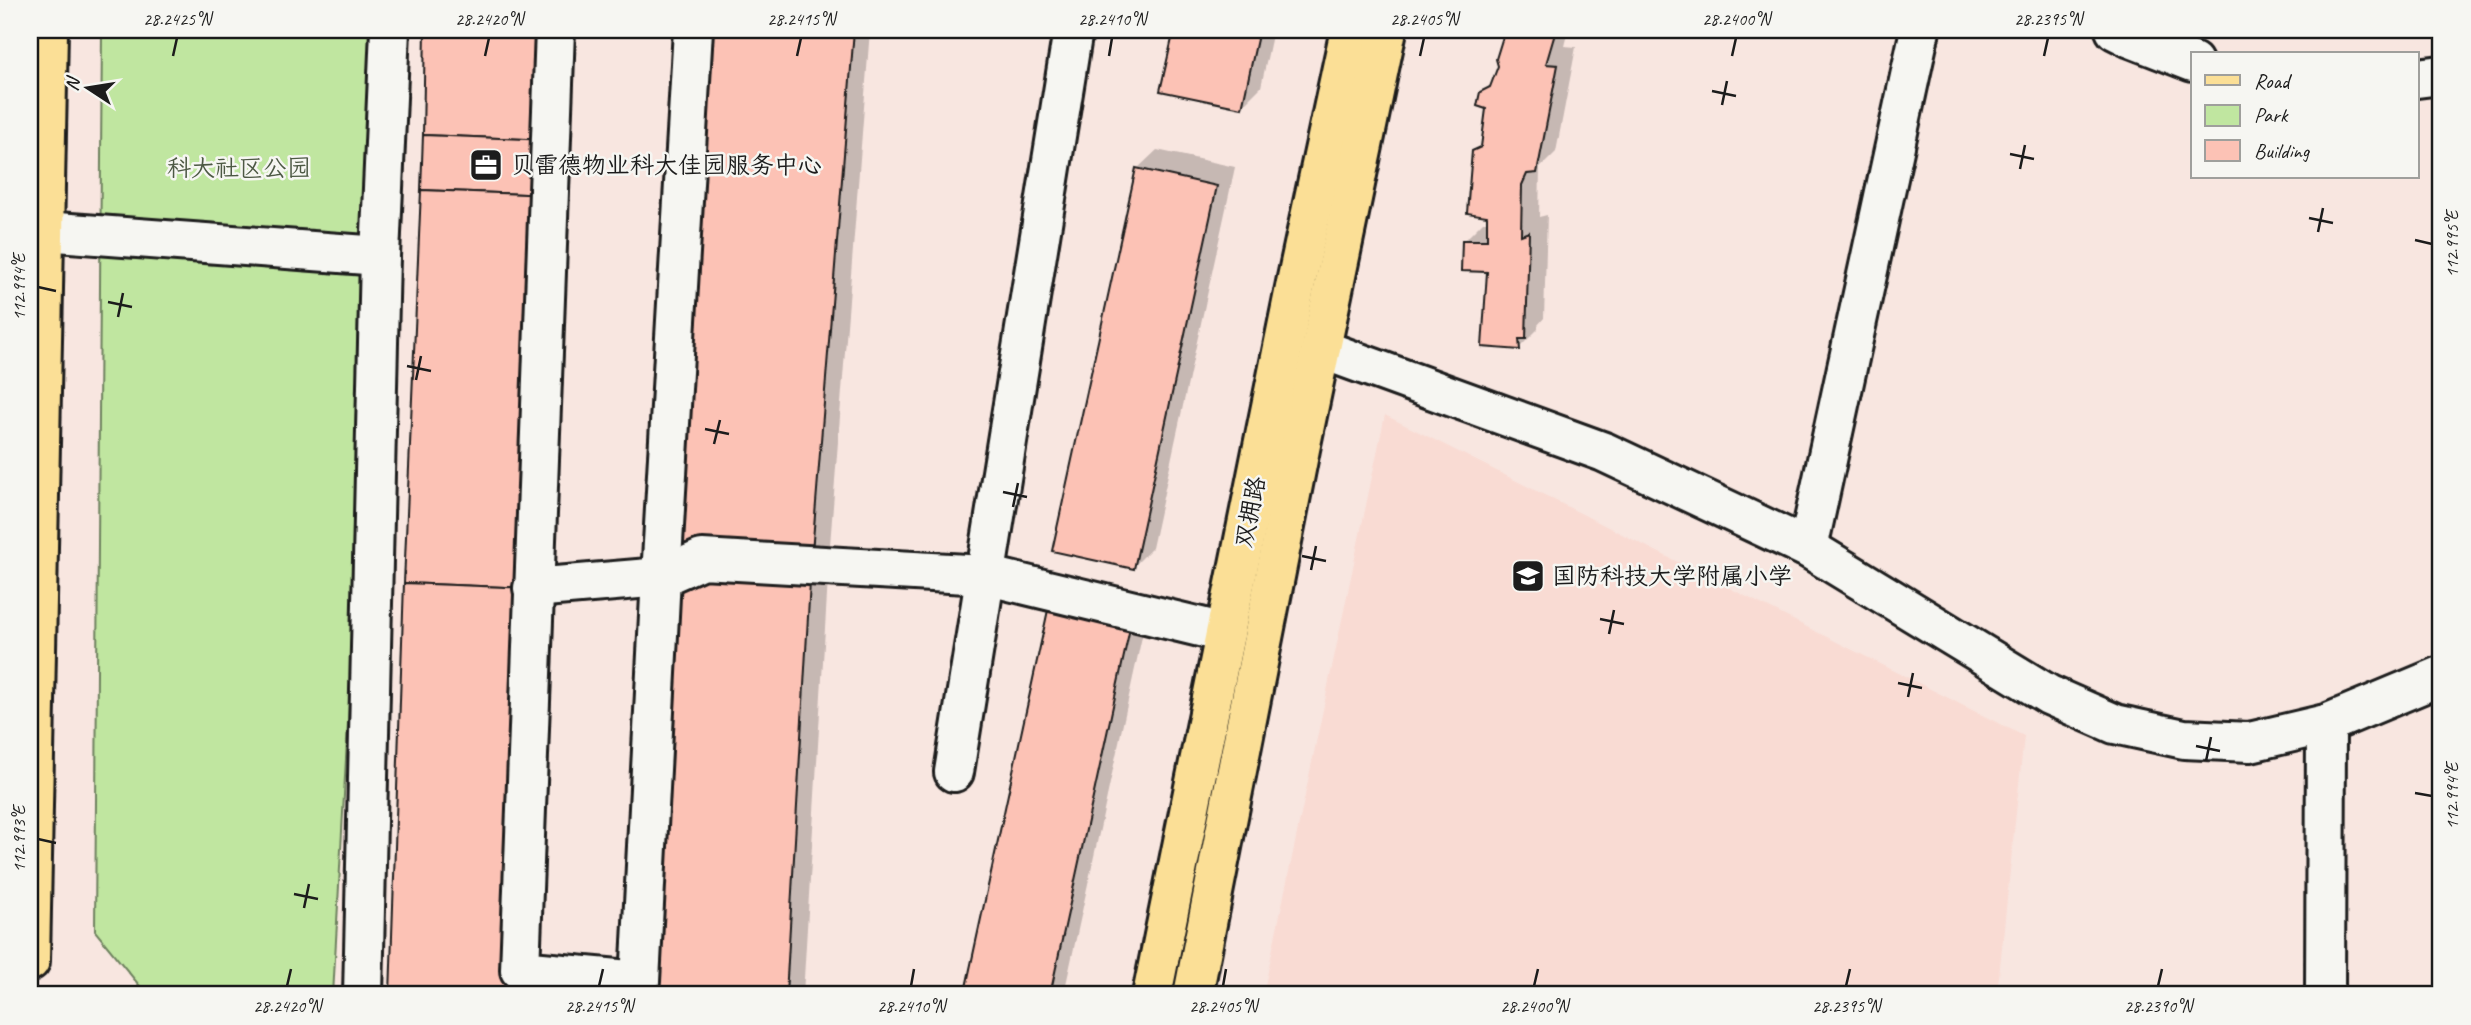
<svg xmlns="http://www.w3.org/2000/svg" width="2471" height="1025" font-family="Caveat,'LXGW WenKai TC',sans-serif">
	<rect width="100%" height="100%" fill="#f8e6e0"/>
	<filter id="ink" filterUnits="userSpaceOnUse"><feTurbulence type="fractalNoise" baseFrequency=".0143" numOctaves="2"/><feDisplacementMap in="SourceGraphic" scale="14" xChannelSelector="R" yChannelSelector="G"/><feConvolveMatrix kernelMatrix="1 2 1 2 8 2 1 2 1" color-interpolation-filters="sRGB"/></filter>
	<g filter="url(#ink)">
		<!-- built -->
		<polygon fill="#f9dbd3" points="1385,415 2024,736 1997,995 1263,995"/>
		<!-- green -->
		<polygon fill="#c0e6a0" stroke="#6e815e" stroke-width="2" points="102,30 386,30 333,995 147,995 95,931"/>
		<!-- shadow -->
		<g fill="#0003">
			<polygon points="427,30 573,30 536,995 392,995"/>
			<polygon points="696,30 870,30 830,545 803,995 641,995"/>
			<polygon points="1176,30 1273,30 1261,87 1242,106 1162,90"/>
			<polygon points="1507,30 1568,30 1564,46 1576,47 1556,152 1540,168 1539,217 1547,215 1544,318 1538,325 1538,329 1519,348 1489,270 1464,241 1483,222 1488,222 1474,152 1483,143 1488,108 1482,93 1494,81 1500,66 1498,59"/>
			<polygon points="1157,150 1235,167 1152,548 1133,567 1137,169"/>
			<polygon points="1148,609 1065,989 1059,995 989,995 967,990 1050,611"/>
		</g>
		<!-- building -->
		<g fill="#fcc2b5" stroke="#1c1c1c" stroke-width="2">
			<polygon points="425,30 555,30 551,140 423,135"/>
			<polygon points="693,30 854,30 811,565 661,577"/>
			<polygon points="1174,30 1259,30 1242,108 1160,91"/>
			<polygon points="1505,30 1556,30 1546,64 1558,65 1537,173 1527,174 1522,185 1521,235 1529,232 1526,339 1519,339 1520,350 1482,347 1487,272 1461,271 1462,240 1487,240 1487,216 1467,213 1472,151 1481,147 1486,109 1477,106 1480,92 1490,87 1498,66 1496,59"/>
			<polygon points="423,135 551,140 550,195 421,190"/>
			<polygon points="1136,168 1217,186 1134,569 1052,551"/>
			<polygon points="421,190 550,195 533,588 404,583"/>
			<polygon points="811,565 786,995 639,995 661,577"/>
			<polygon points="404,583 533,588 519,995 390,995"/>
			<polygon points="1048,610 1130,628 1050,995 981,995 965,992"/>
		</g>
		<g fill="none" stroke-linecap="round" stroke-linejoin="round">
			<defs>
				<g id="minor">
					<polyline points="555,30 520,970 640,981 661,577 693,30"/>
					<polyline points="2115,30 2131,38 2193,62"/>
					<polyline points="2417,78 2441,75"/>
					<polyline points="30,230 380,256"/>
					<polyline points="1321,349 1604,452 1808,548 2049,695 2115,724 2184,739 2250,742 2326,724 2441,676"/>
					<polyline points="1808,548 1920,30"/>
					<polyline points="533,588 661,577 702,559 985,575 1225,633"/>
					<polyline points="954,772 1073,30"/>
					<polyline points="363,995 380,256 390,30"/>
					<polyline points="2325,995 2326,724"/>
				</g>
				<g id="major">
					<polyline points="30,961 48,30"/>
					<polyline points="1152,995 1297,278 1350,30"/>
					<polyline points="1193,995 1300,449 1387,30"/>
				</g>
			</defs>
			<!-- minor casing -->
			<use href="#minor" stroke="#1c1c1c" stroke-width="44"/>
			<!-- major casing -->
			<use href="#major" stroke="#1c1c1c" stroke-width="44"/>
			<!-- minor -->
			<use href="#minor" stroke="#f6f6f2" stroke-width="38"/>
			<!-- major -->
			<use href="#major" stroke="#fbdf96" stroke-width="38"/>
		</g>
	</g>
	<!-- ticks -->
	<path fill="none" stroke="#1c1c1c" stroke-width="2.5" d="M173,56L177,38M485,56L489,38M797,56L801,38M1109,56L1112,38M1420,56L1424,38M1732,56L1736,38M2044,56L2048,38M1712,91L1736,96M1722,105L1727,81M2010,154L2034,159M2020,169L2025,145M2309,218L2333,223M2318,232L2323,208M2415,240L2432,244M38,287L56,291M108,302L132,307M118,317L123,293M407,366L431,371M416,380L421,356M705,429L729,434M714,444L720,420M1003,492L1027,497M1013,507L1018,483M1302,556L1326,561M1311,570L1316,546M1600,619L1624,624M1609,634L1614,610M1898,683L1922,688M1908,697L1913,673M2196,746L2220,751M2206,761L2211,737M2415,793L2432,796M38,839L56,843M294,894L318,899M304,908L309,884M287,986L291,969M599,986L603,969M911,986L914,969M1223,986L1226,969M1534,986L1538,969M1846,986L1850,969M2158,986L2162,969"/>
	<!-- icons -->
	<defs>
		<symbol id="office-square" viewBox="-11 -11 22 22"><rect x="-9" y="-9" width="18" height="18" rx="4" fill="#1c1c1c" stroke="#f6f6f2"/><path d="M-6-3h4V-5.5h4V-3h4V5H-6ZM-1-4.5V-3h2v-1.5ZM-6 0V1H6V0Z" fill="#fff"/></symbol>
		<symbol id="school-square" viewBox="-11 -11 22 22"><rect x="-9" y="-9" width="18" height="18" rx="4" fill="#1c1c1c" stroke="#f6f6f2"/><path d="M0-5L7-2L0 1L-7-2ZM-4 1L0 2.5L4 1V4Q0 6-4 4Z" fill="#fff"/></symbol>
	</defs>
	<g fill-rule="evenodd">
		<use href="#office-square" x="467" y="146" width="38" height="38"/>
		<use href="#school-square" x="1509" y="557" width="38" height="38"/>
	</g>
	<g text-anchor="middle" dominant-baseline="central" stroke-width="5" stroke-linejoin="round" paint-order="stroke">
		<!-- poi labels -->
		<g font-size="24" fill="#1c1c1c" stroke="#f6f6f2" text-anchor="start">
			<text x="510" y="165">贝雷德物业科大佳园服务中心</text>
			<text x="1552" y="576">国防科技大学附属小学</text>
		</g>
		<!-- park labels -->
		<g font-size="24" fill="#4d5944" stroke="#f6f6f2">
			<text x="239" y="168">科大社区公园</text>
		</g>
		<!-- street labels -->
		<g font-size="24" fill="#1c1c1c" stroke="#f6f6f2">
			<text transform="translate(1250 512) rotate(-79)">双拥路</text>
		</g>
	</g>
	<!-- margin -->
	<rect width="2471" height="1025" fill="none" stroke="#f6f6f2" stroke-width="77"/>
	<!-- legend -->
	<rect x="2191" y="52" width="228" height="126" fill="#f6f6f2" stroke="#9f9f9c" stroke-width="2"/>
	<rect x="2205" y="75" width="35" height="10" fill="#fbdf96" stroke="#9f9f9c" stroke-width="2"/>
	<text x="2254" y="88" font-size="21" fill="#1c1c1c">Road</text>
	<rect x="2205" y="105" width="35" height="21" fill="#c0e6a0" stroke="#9f9f9c" stroke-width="2"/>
	<text x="2254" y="122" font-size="21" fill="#1c1c1c">Park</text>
	<rect x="2205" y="140" width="35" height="21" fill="#fcc2b5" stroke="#9f9f9c" stroke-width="2"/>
	<text x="2254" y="158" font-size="21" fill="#1c1c1c">Building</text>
	<!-- north arrow -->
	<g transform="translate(88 88) rotate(282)" stroke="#f6f6f2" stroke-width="5" paint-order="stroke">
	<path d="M0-5L12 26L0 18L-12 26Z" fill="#1c1c1c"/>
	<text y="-10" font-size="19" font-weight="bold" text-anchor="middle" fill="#1c1c1c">N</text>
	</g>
	<rect x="38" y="38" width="2394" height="948" fill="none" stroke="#1c1c1c" stroke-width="2.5"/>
	<g font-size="18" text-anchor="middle" fill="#1c1c1c">
		<text x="177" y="25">28.2425°N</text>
		<text x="489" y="25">28.2420°N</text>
		<text x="801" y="25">28.2415°N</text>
		<text x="1112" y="25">28.2410°N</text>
		<text x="1424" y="25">28.2405°N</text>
		<text x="1736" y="25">28.2400°N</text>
		<text x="2048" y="25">28.2395°N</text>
		<text transform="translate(2452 244) rotate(-90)" y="6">112.995°E</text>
		<text transform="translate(19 287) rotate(-90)" y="6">112.994°E</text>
		<text transform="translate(2452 796) rotate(-90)" y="6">112.994°E</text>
		<text transform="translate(19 839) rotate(-90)" y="6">112.993°E</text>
		<text x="287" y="1012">28.2420°N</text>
		<text x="599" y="1012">28.2415°N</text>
		<text x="911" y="1012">28.2410°N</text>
		<text x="1223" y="1012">28.2405°N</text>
		<text x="1534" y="1012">28.2400°N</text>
		<text x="1846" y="1012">28.2395°N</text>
		<text x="2158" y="1012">28.2390°N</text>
	</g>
</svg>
